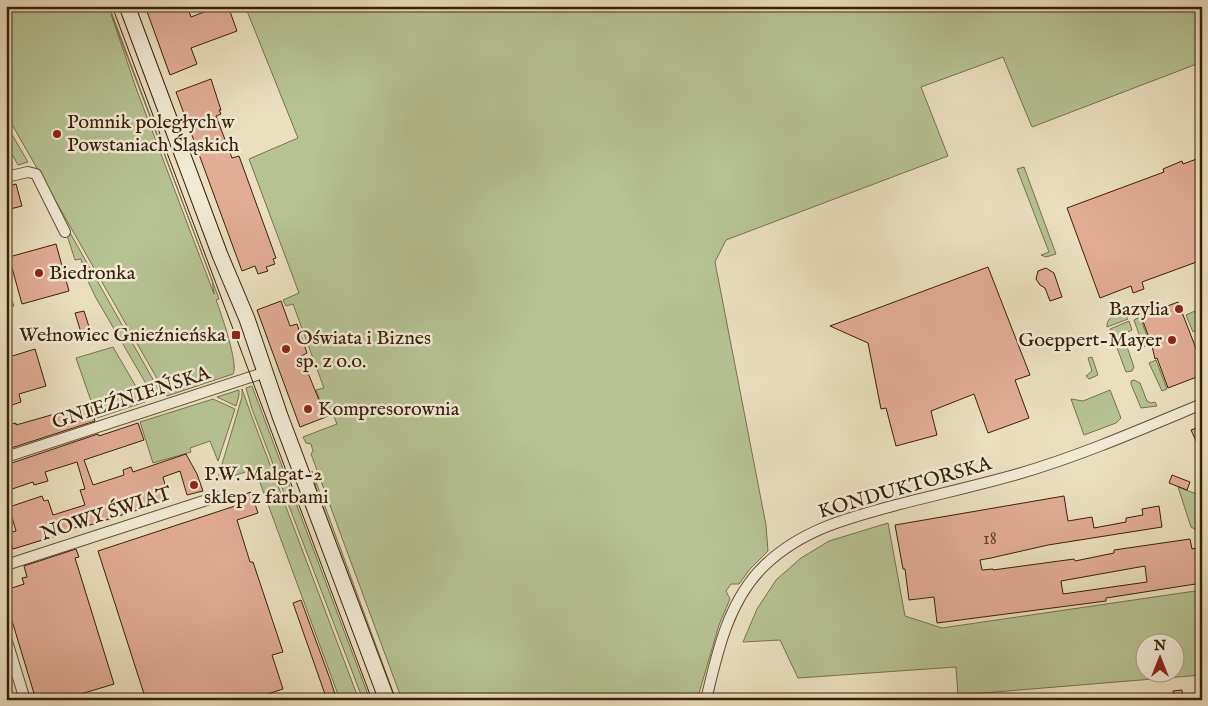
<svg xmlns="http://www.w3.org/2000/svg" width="1208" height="706" font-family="'IM FELL English',serif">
	<rect width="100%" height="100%" fill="#eadfbf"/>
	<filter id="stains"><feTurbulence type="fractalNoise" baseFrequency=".004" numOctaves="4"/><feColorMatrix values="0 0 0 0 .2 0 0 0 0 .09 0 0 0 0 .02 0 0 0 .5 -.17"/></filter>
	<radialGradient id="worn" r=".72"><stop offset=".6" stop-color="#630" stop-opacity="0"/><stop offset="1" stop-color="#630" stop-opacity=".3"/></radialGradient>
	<!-- green -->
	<g fill="#b6c292" stroke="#78714c" fill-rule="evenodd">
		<path d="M6,6H109L219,299L216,300C221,313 239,365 233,374L167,396L6,114ZM111,14L212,280L214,294L136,88Z"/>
		<polygon points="245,6 1202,6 1202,62 1032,127 1003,57 921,87 948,156 726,240 715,262 766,525 768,551 750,569 739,584 731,584 726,591 730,599 719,625 697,700 402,700 311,454 313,451 311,444 306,443 303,437 337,424 333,414 326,417 316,390 324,388 293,304 286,306 283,300 299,293 249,159 298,138"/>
		<polygon points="6,124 28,162 18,165 6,143"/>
		<polygon points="1024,167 1056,254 1046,257 1041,255 1049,252 1017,169"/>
		<polygon points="69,231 159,390 155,399 96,298 85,275 81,259 75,260 66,232"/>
		<polygon points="6,284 14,306 6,308"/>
		<polygon points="1195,311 1202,328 1193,332 1186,315"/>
		<path d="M1123,313L1128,319L1107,327C1106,318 1115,314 1123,313Z"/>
		<polygon points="1140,317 1150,344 1143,347 1142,337 1140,337 1134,320"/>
		<polygon points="1129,321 1132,330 1126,333 1125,341 1134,367 1132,371 1126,372 1110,329"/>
		<polygon points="113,347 145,402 97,418 76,358"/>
		<polygon points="1092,357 1098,375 1089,379 1086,376 1092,371 1088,358"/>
		<polygon points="1156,360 1167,389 1162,391 1149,363"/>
		<polygon points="1134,380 1140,383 1147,401 1151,403 1155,402 1157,406 1141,408 1131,384 1131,381"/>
		<polygon points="252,386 370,700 363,700 252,409 246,388"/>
		<polygon points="242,389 252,417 359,700 340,700 255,469 217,481 242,397"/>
		<polygon points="239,390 239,395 236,406 217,397"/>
		<polygon points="1110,390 1121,418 1116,423 1084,435 1071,399 1083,401"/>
		<polygon points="213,399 235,409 218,461 210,441 190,448 191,452 153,463 140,422"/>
		<polygon points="312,471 396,700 393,700 320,505"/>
		<polygon points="1178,487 1202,496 1202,533 1191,527"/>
		<path d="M888,523L905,616L942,628L1202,590V675L958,695L956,667L798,678L780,640L743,642L757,609L776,580L801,558L829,541ZM1146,644H1176V674H1146Z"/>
	</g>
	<!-- building -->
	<g fill="#e2ac95" stroke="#392007" fill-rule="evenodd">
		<polygon points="145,6 187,6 191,17 220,6 228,6 237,31 191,48 197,64 170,75"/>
		<polygon points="211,79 221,110 219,110 221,114 216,116 232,158 239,156 276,258 273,259 275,264 266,267 268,271 258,274 255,266 242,271 176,92"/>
		<polygon points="1202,157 1202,260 1142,282 1144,289 1133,293 1131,286 1100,298 1067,208 1164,172 1163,169 1182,161 1183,164"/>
		<polygon points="16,184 22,206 6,210 6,187"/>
		<polygon points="56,244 69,291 22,304 9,257"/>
		<polygon points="988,267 1030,375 1015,380 1029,418 988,433 974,394 931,411 937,435 896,446 886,408 881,409 868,343 830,326"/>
		<polygon points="1046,268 1054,273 1062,297 1050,301 1045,288 1040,285 1036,279 1038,271"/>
		<polygon points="281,301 290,326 297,324 307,353 301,356 326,417 300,427 257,310"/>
		<polygon points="1178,302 1202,364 1202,375 1168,388 1157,358 1155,359 1152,346 1141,316"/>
		<polygon points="84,311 92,336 83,339 75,313"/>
		<polygon points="35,349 46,386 19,394 21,402 6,407 6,358"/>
		<polygon points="90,404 95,421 8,449 6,444 6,425 16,423 16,425"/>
		<polygon points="138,423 144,440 84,460 93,485 124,475 123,470 131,467 133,472 186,454 197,474 203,491 187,495 180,471 163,477 166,489 160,490 163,502 87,526 87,524 58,533 59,535 13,549 8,533 16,531 9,507 42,496 44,501 48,500 53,515 85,505 80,490 85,489 77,462 45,472 48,481 34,485 33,482 6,491 6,465 98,434 99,436"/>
		<polygon points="1202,426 1202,454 1191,430"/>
		<polygon points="1172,475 1190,482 1187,490 1169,483"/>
		<polygon points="251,492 258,513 237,520 250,562 253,562 283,652 272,655 283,689 249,700 146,700 98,551 238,505 236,497"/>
		<path d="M1064,496L1068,521L1092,517L1094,528L1126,522V518L1143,515L1142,509L1159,506L1162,527L1048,545L991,558L980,560L982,570L993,569V570L1074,559L1075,561L1114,553V550L1190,539L1192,549L1202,547V583L1106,598V601L937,623L934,597L909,600L905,569H903L895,525ZM1145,566L1147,582L1063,594L1061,581Z"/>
		<polygon points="76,549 79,557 75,558 114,684 61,700 36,700 6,601 6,590 24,584 22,578 27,577 24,566"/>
		<polygon points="301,600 330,679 337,700 327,700 293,603"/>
		<polygon points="1182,690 1183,699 1174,700 1173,691"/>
	</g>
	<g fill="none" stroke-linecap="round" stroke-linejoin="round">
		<defs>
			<g id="minor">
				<polyline points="6,177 28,172 36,174 65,232"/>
				<polyline points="6,457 266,372"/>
				<polyline points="6,565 216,497"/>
				<polyline points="6,638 25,700"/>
				<path d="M706,700C717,653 728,601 764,566C802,529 851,517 900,504C939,494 979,485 1018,474C1080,456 1142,429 1202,404"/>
			</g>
			<polyline id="secondary" points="127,6 220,255 247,319 280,416 387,700"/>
		</defs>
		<!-- minor casing -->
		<use href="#minor" stroke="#655035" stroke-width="12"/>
		<!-- secondary casing -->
		<use href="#secondary" stroke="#392007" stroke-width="17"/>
		<!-- minor -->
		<use href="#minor" stroke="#f1ead5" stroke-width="10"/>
		<!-- secondary -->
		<use href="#secondary" stroke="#f1ead5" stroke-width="15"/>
		<!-- tram -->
		<polyline stroke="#392007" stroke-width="1" points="112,6 372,700"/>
	</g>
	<!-- markers -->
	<g fill="#8f2418" stroke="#f1ead5" stroke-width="2">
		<circle cx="57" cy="134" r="5"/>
		<circle cx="39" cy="273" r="5"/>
		<circle cx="1179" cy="309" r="5"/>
		<rect x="231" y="330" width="10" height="10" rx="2.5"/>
		<circle cx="1172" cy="340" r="5"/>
		<circle cx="286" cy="349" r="5"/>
		<circle cx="308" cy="409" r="5"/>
		<circle cx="194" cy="485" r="5"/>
	</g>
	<g text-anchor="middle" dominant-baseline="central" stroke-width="5" stroke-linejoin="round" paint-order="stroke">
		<!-- number labels -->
		<g font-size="18" fill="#63432a">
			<text x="990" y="539">18</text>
		</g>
		<!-- poi labels -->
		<g font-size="20" fill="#392007" stroke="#f1ead5" text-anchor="start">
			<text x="67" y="122">Pomnik poległych w<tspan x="67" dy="23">Powstaniach Śląskich</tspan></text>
			<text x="49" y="273">Biedronka</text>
			<text x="1169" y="309" text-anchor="end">Bazylia</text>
			<text x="226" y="335" text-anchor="end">Wełnowiec Gnieźnieńska</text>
			<text x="296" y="338">Oświata i Biznes<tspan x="296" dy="23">sp. z o.o.</tspan></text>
			<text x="1162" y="340" text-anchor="end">Goeppert-Mayer</text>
			<text x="318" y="409">Kompresorownia</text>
			<text x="204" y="474">P.W. Malgat-2<tspan x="204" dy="23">sklep z farbami</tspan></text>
		</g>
		<!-- street labels -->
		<g font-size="20" fill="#392007" stroke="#f1ead5">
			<text transform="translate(131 398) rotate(-18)">GNIEŹNIEŃSKA</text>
			<text transform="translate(905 488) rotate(-16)">KONDUKTORSKA</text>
			<text transform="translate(106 514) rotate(-18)">NOWY ŚWIAT</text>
		</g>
	</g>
	<!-- margin -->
	<rect width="1208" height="706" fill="none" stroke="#eadfbf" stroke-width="25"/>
	<rect x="8" y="8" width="1193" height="691" fill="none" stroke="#392007" stroke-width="2.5"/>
	<rect x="12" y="12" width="1183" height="681" fill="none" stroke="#392007"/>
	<!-- north arrow -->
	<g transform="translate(1160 658)"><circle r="24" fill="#f1ead5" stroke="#a79983"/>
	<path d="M0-4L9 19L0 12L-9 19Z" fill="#8f2418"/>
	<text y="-8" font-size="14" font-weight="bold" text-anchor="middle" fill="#392007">N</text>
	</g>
	<rect width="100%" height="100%" filter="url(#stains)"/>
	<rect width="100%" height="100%" fill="url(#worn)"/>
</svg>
